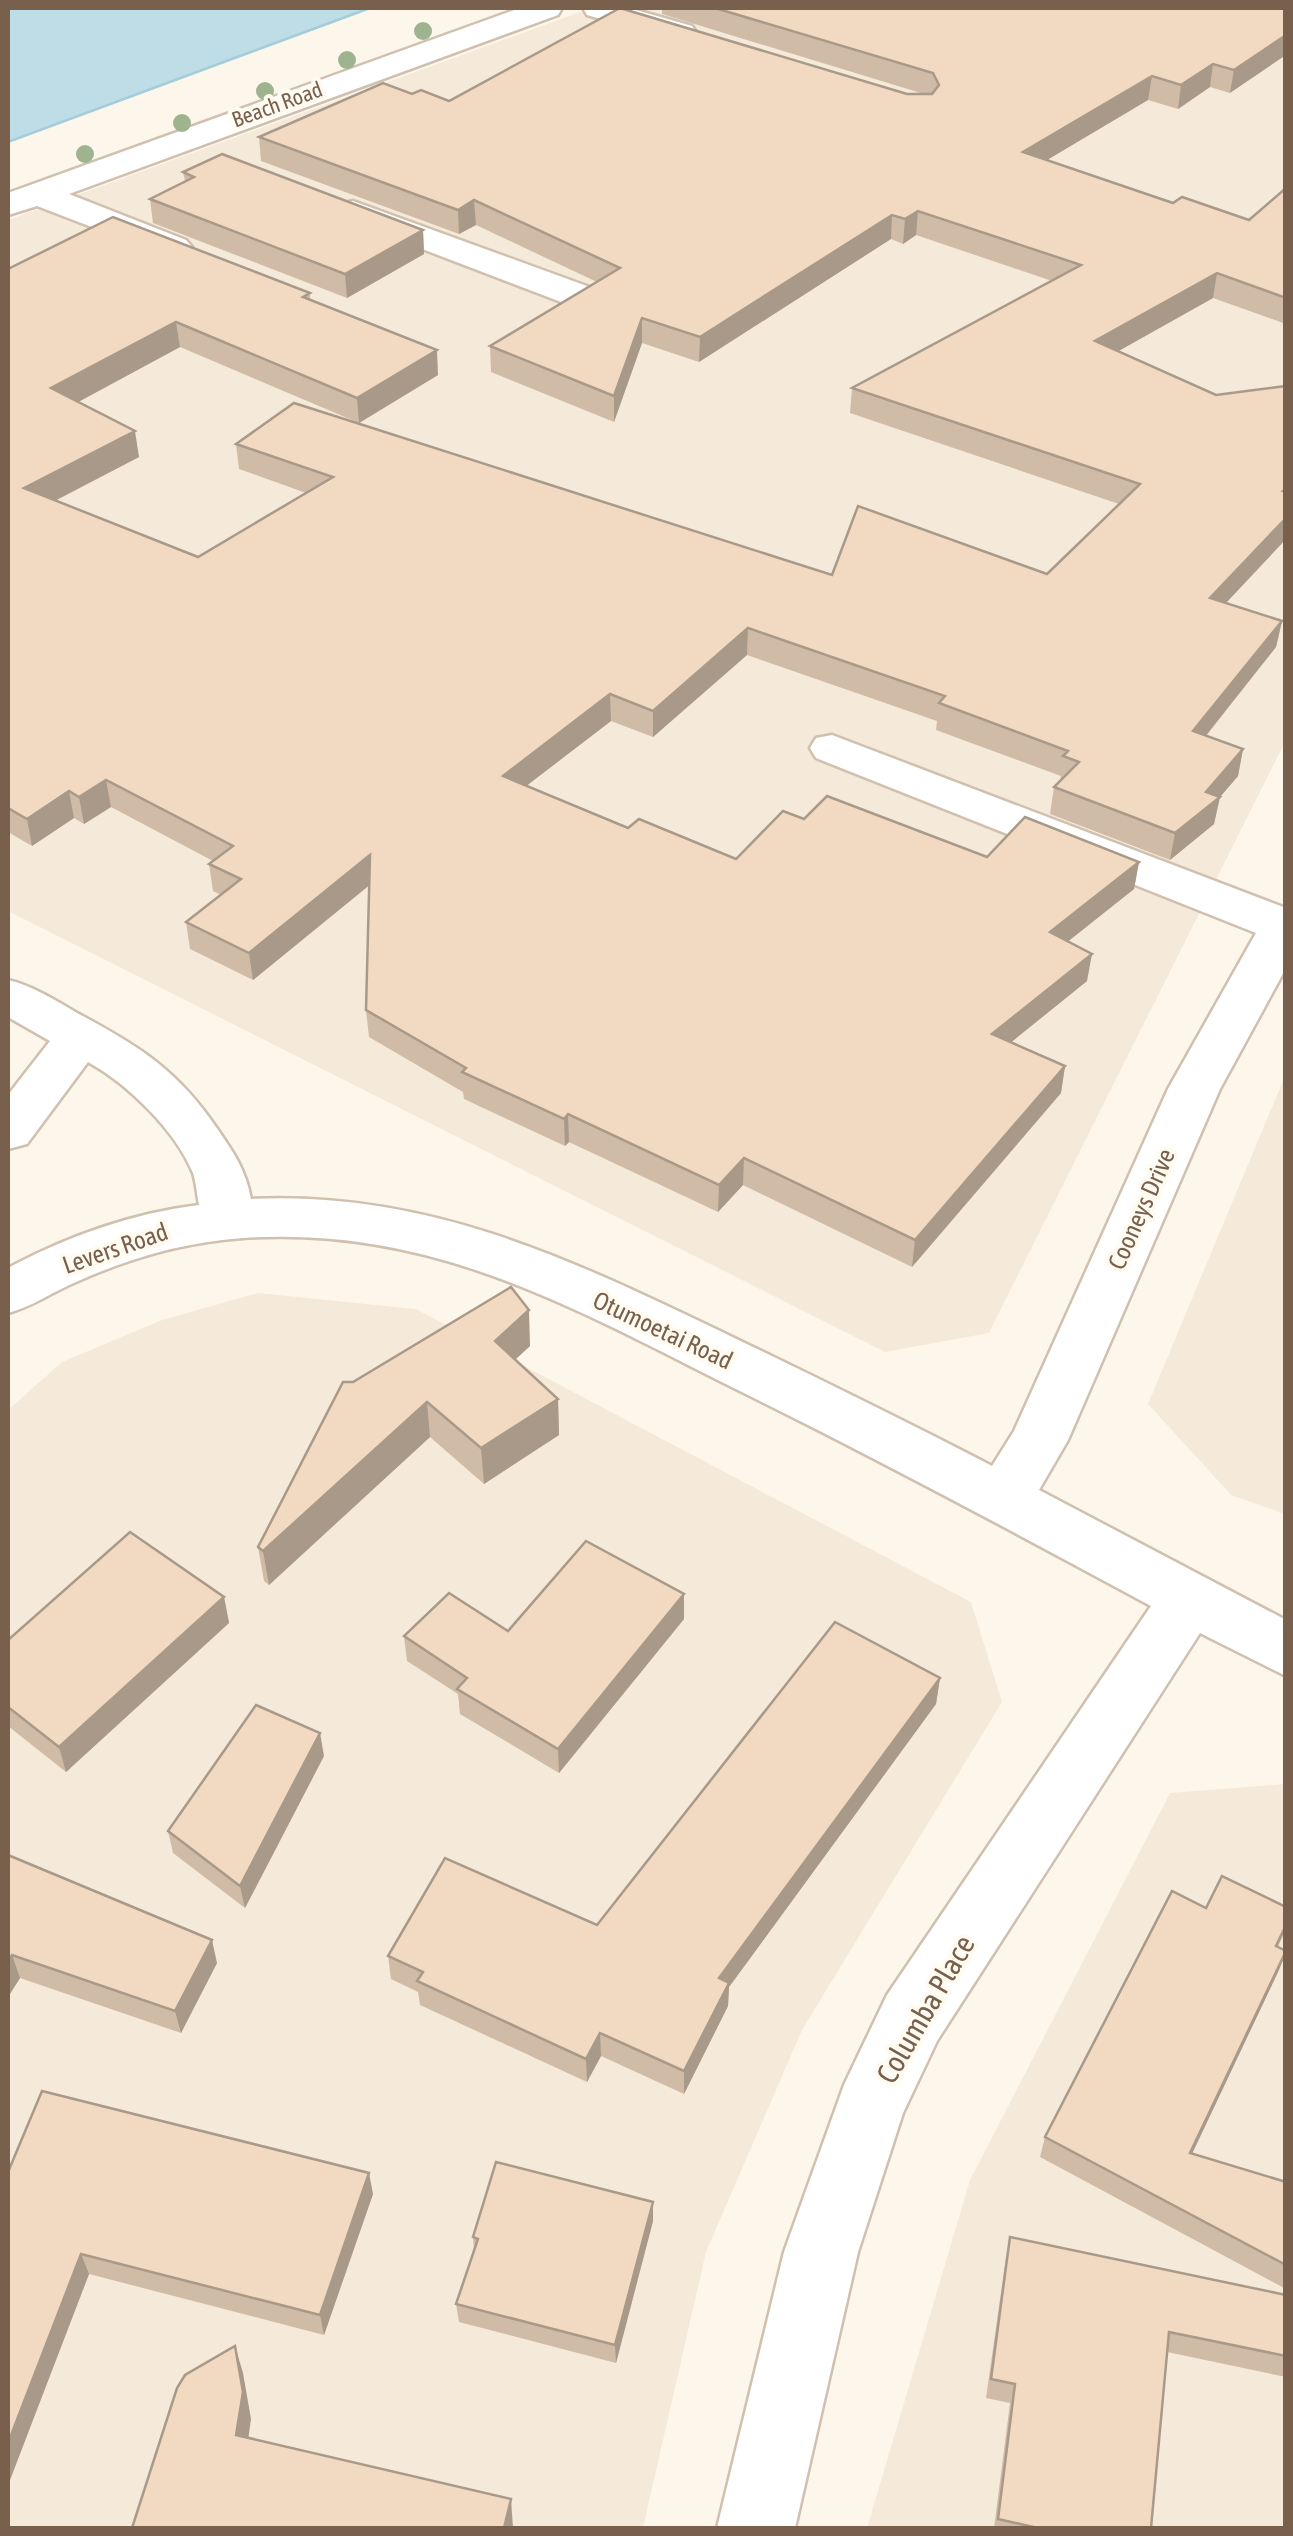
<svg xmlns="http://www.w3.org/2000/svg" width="1293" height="2536" font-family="'Asap Condensed',sans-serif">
	<rect width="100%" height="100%" fill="#fdf7eb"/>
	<!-- residential -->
	<g fill="#f5ead9">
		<polygon points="591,8 1285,8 1285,742 989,1333 885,1352 8,911 8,220"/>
		<polygon points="1285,1076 1285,1514 1231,1495 1148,1404"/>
		<polygon points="258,1293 416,1309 971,1602 1002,1702 802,2030 706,2252 643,2528 8,2528 8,1410 62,1362 162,1320"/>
		<polygon points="1285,1784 1285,2528 867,2528 970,2180 1170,1793"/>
	</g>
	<!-- water -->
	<polygon fill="#bedde7" stroke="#a4ccd9" stroke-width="2.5" points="8,8 370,8 8,142"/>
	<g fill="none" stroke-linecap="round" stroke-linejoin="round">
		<defs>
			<g id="minor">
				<polygon points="520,8 562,8 558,15 69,194 186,240 192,247 186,254 174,258 162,254 37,206 8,215 8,193"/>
				<polygon points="583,8 629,8 692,26 697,33 692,40 681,42 587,15"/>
				<polygon points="353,201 595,289 600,297 595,305 582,308 569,305 341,218 336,211 341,204"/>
				<path d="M832,735L1286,908V968L1220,1089L1068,1440L1039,1490L1286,1620V1676L1200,1633L937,2041L903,2113L858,2252L795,2528H717L784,2252L844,2085L887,1995L1151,1606C1016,1533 880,1460 742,1392C576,1310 435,1225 243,1238C185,1242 129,1258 76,1282C52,1292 32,1307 8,1313V1268C66,1237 133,1213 199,1205C197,1195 196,1182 193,1173C175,1130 128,1084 88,1062L27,1144L8,1149V1095L50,1041L8,1017V980C33,986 55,1000 77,1013C139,1046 178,1070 218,1130C234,1153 246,1171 251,1199C426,1191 566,1257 720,1331C811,1375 902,1419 992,1466L1014,1431L1168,1089L1256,933L816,758L810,748L816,738Z"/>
			</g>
		</defs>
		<!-- minor casing -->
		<use href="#minor" stroke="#d0c0af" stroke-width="5"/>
		<!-- minor -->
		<use href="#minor" fill="#fff" fill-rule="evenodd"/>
	</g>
	<!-- trees -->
	<g fill="#9eb48f">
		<circle cx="423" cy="31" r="9"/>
		<circle cx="347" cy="60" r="9"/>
		<circle cx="265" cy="91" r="9"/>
		<circle cx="182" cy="123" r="9"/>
		<circle cx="85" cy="154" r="9"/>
	</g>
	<!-- wall -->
	<g fill="#d0bba7">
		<polygon points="662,8 1286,8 1230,93 1210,87 1178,109 1148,100 1047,160 1173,203 1249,220 1286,188 1286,324 1213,298 1118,351 1216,395 1286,386 1286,539 1226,603 1282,621 1276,647 1206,736 1243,749 1238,776 1220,797 1214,824 1170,860 1050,814 1054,787 1060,781 1061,776 936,730 937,721 747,655 653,737 611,721 526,786 628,828 736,859 804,819 987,857 1139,862 1134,889 1068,941 1087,981 1011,1042 1065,1066 1061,1093 912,1267 743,1185 718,1212 569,1142 565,1146 464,1099 463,1092 369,1037 366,1010 370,885 253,980 190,949 186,922 221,895 213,891 209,864 213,861 111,807 84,824 74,818 32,846 8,832 8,269 310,293 310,300 438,375 359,423 180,347 78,402 139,457 55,501 198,557 306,493 239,469 236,444 832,575 1047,574 1119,504 850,413 852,388 1052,281 916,235 903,244 891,239 699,362 642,343 614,422 491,372 490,346 597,282 476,225 459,234 261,161 259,137 412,94 449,101 924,94 662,14"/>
		<polygon points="183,172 423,230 424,254 347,298 153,223 150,199 185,181"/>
		<polygon points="530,1346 515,1360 558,1399 559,1435 484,1484 430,1437 269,1585 264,1581 258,1547 353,1382"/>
		<polygon points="224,1597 229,1623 66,1772 8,1726 8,1640"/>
		<polygon points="684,1619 559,1773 460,1714 458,1694 407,1661 404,1636 508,1631"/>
		<polygon points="940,1678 936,1704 729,1987 728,2006 684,2094 601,2056 587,2082 420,2005 418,1992 391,1979 388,1956 597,1925"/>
		<polygon points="324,1756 245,1908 173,1853 168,1831"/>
		<polygon points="8,1855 217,1963 181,2033 20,1978 8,1997"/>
		<polygon points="1206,1908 1286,1925 1286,1929 1278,1947 1286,1952 1278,1972 1192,2153 1286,2182 1286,2285 1284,2288 1040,2157 1045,2137"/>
		<polygon points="8,2172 373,2194 324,2335 89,2274 8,2485"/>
		<polygon points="653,2202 653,2221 616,2363 459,2322 456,2304 474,2250 473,2237"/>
		<polygon points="1010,2237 1286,2295 1286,2377 1167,2352 1151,2528 994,2528 1010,2403 986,2398 1006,2257"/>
	</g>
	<!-- shaded-wall -->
	<g fill="#a99988">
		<polygon points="1286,35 1286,55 1230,93 1234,70"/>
		<polygon points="1213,64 1210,87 1178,109 1181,85"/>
		<polygon points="1152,76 1148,100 1020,176 1023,152"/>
		<polygon points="474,200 476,225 459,234 458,210"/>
		<polygon points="918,211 916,235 903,244 905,219"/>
		<polygon points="892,215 891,239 699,362 700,337"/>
		<polygon points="423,230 424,254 347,298 345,274"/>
		<polygon points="1217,273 1213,298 1092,366 1095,341"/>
		<polygon points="642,318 642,343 614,422 614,396"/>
		<polygon points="176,322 180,347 56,414 51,388"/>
		<polygon points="437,350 438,375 359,423 357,398"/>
		<polygon points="135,431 139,457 29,514 24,488"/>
		<polygon points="1286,518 1286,539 1206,624 1210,598"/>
		<polygon points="1282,621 1276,647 1188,758 1193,731"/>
		<polygon points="748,628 747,655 653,737 653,711"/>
		<polygon points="610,694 611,721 504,803 503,776"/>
		<polygon points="1243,749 1238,776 1220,797 1214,824 1170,860 1175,833 1206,792"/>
		<polygon points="106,780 111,807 84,824 79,797"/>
		<polygon points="69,791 74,818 32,846 27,819"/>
		<polygon points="370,855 373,882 253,980 249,953"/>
		<polygon points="1139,862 1134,889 1046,959 1050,932"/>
		<polygon points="1092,954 1087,981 988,1061 992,1034"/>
		<polygon points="1065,1066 1061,1093 912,1267 915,1240"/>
		<polygon points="568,1114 569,1142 565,1146 564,1119"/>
		<polygon points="744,1158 743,1185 718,1212 719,1185"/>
		<polygon points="529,1310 530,1346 497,1376 495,1341"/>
		<polygon points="558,1399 559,1435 484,1484 481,1448"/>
		<polygon points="427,1402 430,1437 269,1585 263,1551"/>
		<polygon points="684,1594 684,1619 559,1773 558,1749"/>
		<polygon points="224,1597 229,1623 66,1772 59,1747"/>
		<polygon points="940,1678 936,1704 729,1987 728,2006 684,2094 684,2071 719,1978"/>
		<polygon points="320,1733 324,1756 245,1908 240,1886"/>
		<polygon points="212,1940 217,1963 181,2033 175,2011"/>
		<polygon points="1286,1952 1278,1972 1183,2173 1190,2153"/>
		<polygon points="12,1955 20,1978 8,1997 8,1962"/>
		<polygon points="600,2033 601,2056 587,2082 586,2059"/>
		<polygon points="369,2173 373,2194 324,2335 320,2315"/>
		<polygon points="653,2202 653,2221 616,2363 615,2345"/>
		<polygon points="81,2254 89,2274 8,2485 8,2443"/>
		<polygon points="235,2346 243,2373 251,2419 245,2462 236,2435"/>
		<polygon points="511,2499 513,2528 504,2528"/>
	</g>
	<!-- building -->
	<g fill="#f2dac2" stroke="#a99988" stroke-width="2.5">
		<polygon points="620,8 907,94 932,94 939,85 933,73 715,8 1286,8 1286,35 1234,70 1213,64 1181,85 1152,76 1023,152 1173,203 1182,197 1249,220 1286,188 1286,298 1217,273 1095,341 1216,395 1286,386 1286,489 1283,491 1286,492 1286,518 1210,598 1282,621 1193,731 1243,749 1206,792 1220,797 1175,833 1054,787 1079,762 1063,756 1068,751 939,703 945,696 748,628 653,711 610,694 503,776 628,828 639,819 736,859 783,811 804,819 827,796 987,857 1025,817 1139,862 1050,932 1092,954 992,1034 1065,1066 915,1240 744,1158 719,1185 568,1114 564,1119 462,1072 466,1068 366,1010 370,855 249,953 186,922 241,879 209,864 233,846 106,780 79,797 69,791 27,819 8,808 8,269 113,217 310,293 303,297 437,350 357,398 176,322 51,388 135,431 24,488 198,557 333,477 236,444 294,403 832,575 858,506 1047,574 1140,484 852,388 1081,265 918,211 905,219 892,215 700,337 642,318 614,396 490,346 620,268 474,200 458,210 259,137 383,83 412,94 421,90 449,101"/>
		<polygon points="222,154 423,230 345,274 150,199 194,177 183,172"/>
		<polygon points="511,1287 529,1310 495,1341 558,1399 481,1448 427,1402 263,1551 258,1547 343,1382 353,1382"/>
		<polygon points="130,1532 224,1597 59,1747 8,1707 8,1640"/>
		<polygon points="586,1541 684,1594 558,1749 457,1689 467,1678 404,1636 449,1593 508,1631"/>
		<polygon points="835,1622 940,1678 719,1978 729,1983 684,2071 600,2033 586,2059 417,1981 423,1972 388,1956 445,1858 597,1925"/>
		<polygon points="256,1705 320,1733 240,1886 168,1831"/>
		<polygon points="8,1855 212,1940 175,2011 12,1955 8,1962"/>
		<polygon points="1222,1876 1286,1907 1286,1925 1276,1946 1286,1951 1190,2153 1286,2182 1286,2265 1045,2137 1172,1891 1206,1908"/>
		<polygon points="42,2091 369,2173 320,2315 81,2254 8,2443 8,2172"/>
		<polygon points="496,2162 653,2202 615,2345 456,2304 478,2239 473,2237"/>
		<polygon points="1010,2237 1286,2295 1286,2356 1169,2332 1151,2528 1038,2528 998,2519 1015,2384 991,2379"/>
		<polygon points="235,2346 243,2392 236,2435 511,2499 504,2528 132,2528 177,2388 185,2375"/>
	</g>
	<g text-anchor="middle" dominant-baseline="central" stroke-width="8" stroke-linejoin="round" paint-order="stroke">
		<!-- far-street labels -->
		<g font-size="22" fill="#79604d" stroke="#fffbf1">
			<text transform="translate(277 104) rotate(-20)">Beach Road</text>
		</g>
		<!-- street labels -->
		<g font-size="25" fill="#79604d" stroke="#fffbf1">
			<text transform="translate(1141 1209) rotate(-66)">Cooneys Drive</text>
			<text transform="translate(115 1248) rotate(-19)">Levers Road</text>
			<text transform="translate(663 1330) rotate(25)">Otumoetai Road</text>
		</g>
		<!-- near-street labels -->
		<g font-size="30" fill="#79604d" stroke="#fffbf1">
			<text transform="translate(925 2009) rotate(-60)">Columba Place</text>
		</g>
	</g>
	<!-- border -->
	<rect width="1293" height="2536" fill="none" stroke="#79604d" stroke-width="20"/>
</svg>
